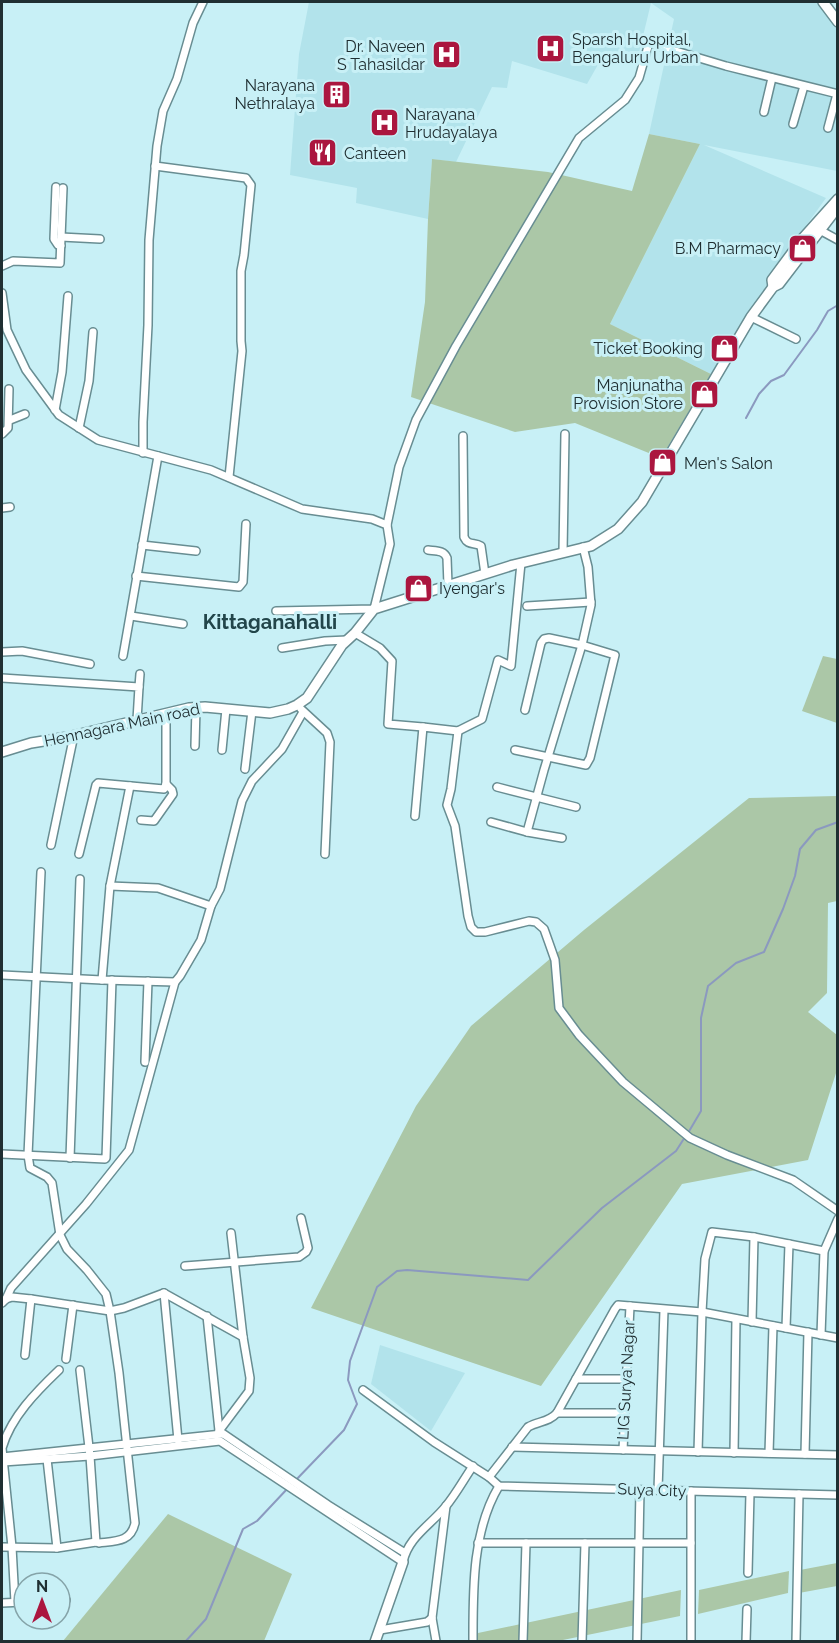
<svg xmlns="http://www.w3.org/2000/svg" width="839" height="1643" font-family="Raleway,sans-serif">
	<rect width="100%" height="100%" fill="#c8f0f6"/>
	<!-- built -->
	<g fill="#b2e3eb">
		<polygon points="309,2 821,2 837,22 837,171 704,145 826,198 792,245 711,374 610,324 700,144 649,134 674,19 651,3 636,65 604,54 587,84 512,61 507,88 492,87 456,162 432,159 428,219 356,203 357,188 290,175 299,54"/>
		<polygon points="380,1345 465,1373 431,1431 371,1384"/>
	</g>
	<!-- green -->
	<g fill="#abc7a7">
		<polygon points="649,134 700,144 610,324 711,374 661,458 575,423 515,432 411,397 425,302 428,219 432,159 548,172 632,191"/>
		<polygon points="823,656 837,659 837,723 802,711"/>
		<polygon points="837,796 837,901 828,903 827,993 808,1012 837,1035 837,1070 808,1160 682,1184 541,1386 311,1308 416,1106 471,1026 584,930 749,798"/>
		<polygon points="168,1514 292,1574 264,1641 63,1641"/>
		<polygon points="837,1563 837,1586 799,1593 800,1570"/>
		<polygon points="789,1571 788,1593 698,1614 699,1590"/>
		<polygon points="681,1590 680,1616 558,1641 477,1642 478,1633"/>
	</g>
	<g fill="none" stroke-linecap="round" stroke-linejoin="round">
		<!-- stream -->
		<g stroke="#8b99bf" stroke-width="2">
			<polyline points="746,418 759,394 771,381 784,375 817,330 828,311 838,305"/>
			<polyline points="688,1133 701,1111 701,1018 708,986 736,963 764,952 783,909 795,876 800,849 816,830 838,822"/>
			<polyline points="294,1482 344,1430 357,1404 348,1380 350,1361 377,1287 397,1271 407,1270 528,1280 602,1208 676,1151 685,1137"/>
			<polyline points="185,1642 206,1619 243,1529 257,1521 288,1488"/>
		</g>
		<defs>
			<g id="minor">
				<polyline points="764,112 772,78"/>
				<polyline points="793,124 804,86"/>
				<polyline points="828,128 837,94"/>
				<polyline points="155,166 246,178 251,185 244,255 241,271 241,341 242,351 229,477"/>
				<polyline points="56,187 54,239 58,245 61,246"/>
				<polyline points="816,228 838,240"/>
				<polyline points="61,237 100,239"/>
				<polyline points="2,266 13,261 60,263 63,188"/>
				<polyline points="2,293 7,330 26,370 59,415 98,440 211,470 302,509 372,519 387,525 390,544 374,609 276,611"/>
				<polyline points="751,317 796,339"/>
				<polyline points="55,410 62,372 68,296"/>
				<polyline points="10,420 25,414"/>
				<polyline points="79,428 89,381 93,332"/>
				<polyline points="2,434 8,428 9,389"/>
				<path d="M463,436L464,537C468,546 474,542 481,546L485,574"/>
				<polyline points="143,453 143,422 148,325 149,240 157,146 163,111 177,79 193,23 203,2"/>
				<polyline points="2,508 10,507"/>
				<polyline points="387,525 399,467 416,420 456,346 579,138 625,100 639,78 649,43 726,66 838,94"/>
				<polyline points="142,545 196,551"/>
				<path d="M428,550C436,551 444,550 447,558L448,585"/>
				<polyline points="563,552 565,434"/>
				<polyline points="136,576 239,587 243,582 246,524"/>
				<polyline points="527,606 591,602"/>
				<polyline points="131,616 183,624"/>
				<polyline points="355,633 380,648 392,661 388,724 423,727"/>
				<polyline points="282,648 325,641 347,640"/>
				<polyline points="2,652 22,651 90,664"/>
				<polyline points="123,656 158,456"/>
				<polyline points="2,678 139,687 137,720"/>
				<polyline points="139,687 140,674"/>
				<polyline points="301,709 327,733 330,742 325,854"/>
				<polyline points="458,731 451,789 447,805 455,826 468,916 471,927 476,932 485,932 529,921 536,922 544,929 549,943 555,960 559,1008 579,1035 623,1082 690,1138 727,1155 793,1180 838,1211"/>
				<polyline points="195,746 196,707"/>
				<polyline points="222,750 226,709"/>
				<polyline points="515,750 586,765 590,758 615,655 582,645 549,638 544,639 541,643 525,710"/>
				<polyline points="245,769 252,711"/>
				<polyline points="497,787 576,807"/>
				<polyline points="415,816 423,727 458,731 482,719 498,660 511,666 521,563"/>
				<polyline points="141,820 154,821 173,794 172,790 166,784"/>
				<polyline points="491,822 527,832 562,838"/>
				<polyline points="527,832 544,770 582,645 591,605 588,567 583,547"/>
				<polyline points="51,845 74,735"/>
				<polyline points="79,854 96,785 98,783 164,789 166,784 166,714"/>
				<polyline points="110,886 158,888 211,906"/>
				<polyline points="2,975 102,980 175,982"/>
				<polyline points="102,980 110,886 130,786"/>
				<polyline points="145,1062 148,981"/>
				<polyline points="2,1154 105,1159 106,1158 112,980"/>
				<polyline points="70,1158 80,879"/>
				<polyline points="185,1266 299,1257 306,1252 308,1248 301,1218"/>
				<polyline points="164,1293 178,1440"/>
				<polyline points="6,1299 11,1288 86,1204 129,1150 175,982 180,976 201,940 211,906 220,889 242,801 252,781 282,749 303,712"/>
				<polyline points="2,1303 6,1299 12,1297 31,1299 110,1311 124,1308 164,1293 243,1337"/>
				<polyline points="207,1316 219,1431 328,1505 405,1553"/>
				<polyline points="752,1322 754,1237"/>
				<polyline points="786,1328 789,1244"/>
				<polyline points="821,1335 824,1251 838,1219"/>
				<polyline points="25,1355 31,1299"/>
				<polyline points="66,1359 73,1305"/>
				<polyline points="80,1370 90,1456 96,1542"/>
				<polyline points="576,1379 626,1379"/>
				<polyline points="363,1390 434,1442 489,1477 499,1486 838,1495"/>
				<polyline points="557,1413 625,1413"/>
				<polyline points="219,1431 249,1391 250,1378 243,1337 231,1233"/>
				<polyline points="512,1447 838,1455"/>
				<polyline points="623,1450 630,1306"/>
				<polyline points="698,1452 702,1312 705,1259 712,1232 754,1237 824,1251"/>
				<polyline points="734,1453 736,1319"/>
				<polyline points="769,1453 773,1326"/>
				<polyline points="805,1454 808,1332"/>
				<polyline points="2,1457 222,1434"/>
				<polyline points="47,1459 57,1548"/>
				<path d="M3,1462L90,1456L220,1441L403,1562C408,1537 431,1525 446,1506C456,1494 464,1479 473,1466"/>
				<path d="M489,1477L528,1427C539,1421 549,1422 557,1413L615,1309L618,1305L702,1312L838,1338"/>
				<polyline points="658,1490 664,1310"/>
				<polyline points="478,1543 691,1543"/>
				<path d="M2,1547L57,1548L96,1542L99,1543C116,1541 131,1542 135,1523L119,1373L110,1311L106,1294L87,1270L67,1249L60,1235L52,1183L47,1177L30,1168L28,1155L41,872"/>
				<polyline points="748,1573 750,1493"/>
				<polyline points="60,1600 66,1600"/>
				<path d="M15,1602L12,1547L2,1448C11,1417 36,1392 59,1370"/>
				<polyline points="2,1603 24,1602"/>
				<polyline points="380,1630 427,1622 432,1618"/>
				<polyline points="436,1641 432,1618 446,1506"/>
				<path d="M473,1642C473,1590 472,1531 499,1486"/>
				<polyline points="523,1642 526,1543"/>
				<polyline points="582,1642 585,1543"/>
				<polyline points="637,1642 640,1490"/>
				<polyline points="691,1642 691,1491"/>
				<polyline points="746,1642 747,1609"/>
				<polyline points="796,1642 799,1494"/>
			</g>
			<g id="tertiary">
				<polyline points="823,2 838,22"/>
				<polyline points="773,287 772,280 803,238 838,199"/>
				<polyline points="2,752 31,743 68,737 189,708 205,707 270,713 288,709 297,705 307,698 342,645 355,633 374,609 513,565 591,546 618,529 642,502 751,317 773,287 779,284 838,207"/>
				<polyline points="375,1642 403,1562"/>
			</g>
		</defs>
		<!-- minor casing -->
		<use href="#minor" stroke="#688d92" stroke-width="10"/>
		<!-- tertiary casing -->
		<use href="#tertiary" stroke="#688d92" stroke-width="12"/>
		<!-- minor -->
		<use href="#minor" stroke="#fff" stroke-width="7"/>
		<!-- tertiary -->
		<use href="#tertiary" stroke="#fff" stroke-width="9"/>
	</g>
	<!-- icons -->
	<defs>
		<symbol id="hospital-square" viewBox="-11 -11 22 22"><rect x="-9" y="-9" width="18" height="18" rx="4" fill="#ab163f" stroke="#c8f0f6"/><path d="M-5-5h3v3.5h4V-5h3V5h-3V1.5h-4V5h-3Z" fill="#fff"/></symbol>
		<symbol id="building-square" viewBox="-11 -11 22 22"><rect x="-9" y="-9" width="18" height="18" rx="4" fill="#ab163f" stroke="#c8f0f6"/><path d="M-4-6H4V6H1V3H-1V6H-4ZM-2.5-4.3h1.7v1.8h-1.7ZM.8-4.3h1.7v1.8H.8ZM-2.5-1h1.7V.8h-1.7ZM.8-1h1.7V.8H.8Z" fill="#fff"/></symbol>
		<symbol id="restaurant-square" viewBox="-11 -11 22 22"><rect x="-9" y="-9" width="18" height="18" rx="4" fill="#ab163f" stroke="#c8f0f6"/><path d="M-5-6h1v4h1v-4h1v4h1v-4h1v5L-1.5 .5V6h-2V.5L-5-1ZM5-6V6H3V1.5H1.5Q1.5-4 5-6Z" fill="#fff"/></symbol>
		<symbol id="shop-square" viewBox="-11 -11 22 22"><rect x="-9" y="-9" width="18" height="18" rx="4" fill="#ab163f" stroke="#c8f0f6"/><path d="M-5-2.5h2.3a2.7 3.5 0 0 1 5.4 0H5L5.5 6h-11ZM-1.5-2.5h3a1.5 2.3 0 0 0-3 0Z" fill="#fff"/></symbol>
	</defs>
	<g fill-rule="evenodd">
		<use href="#hospital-square" x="534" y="32" width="33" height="33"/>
		<use href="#hospital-square" x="430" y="38" width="33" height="33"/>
		<use href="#building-square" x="320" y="78" width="33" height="33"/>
		<use href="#hospital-square" x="368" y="106" width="33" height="33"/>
		<use href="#restaurant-square" x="306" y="136" width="33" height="33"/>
		<use href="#shop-square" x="786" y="232" width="33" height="33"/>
		<use href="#shop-square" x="708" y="332" width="33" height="33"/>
		<use href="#shop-square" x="688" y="378" width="33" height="33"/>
		<use href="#shop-square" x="646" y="446" width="33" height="33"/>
		<use href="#shop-square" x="402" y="572" width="33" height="33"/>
	</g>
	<g text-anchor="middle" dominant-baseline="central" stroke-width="6" stroke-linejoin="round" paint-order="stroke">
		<!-- poi labels -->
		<g font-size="16" fill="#202f32" stroke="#c8f0f6" text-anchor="start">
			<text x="572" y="39">Sparsh Hospital,<tspan x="572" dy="18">Bengaluru Urban</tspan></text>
			<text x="425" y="46" text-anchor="end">Dr. Naveen<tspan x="425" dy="18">S Tahasildar</tspan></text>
			<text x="315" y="85" text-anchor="end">Narayana<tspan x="315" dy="18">Nethralaya</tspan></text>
			<text x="405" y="114">Narayana<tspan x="405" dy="18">Hrudayalaya</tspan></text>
			<text x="344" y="153">Canteen</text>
			<text x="781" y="248" text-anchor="end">B.M Pharmacy</text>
			<text x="703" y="348" text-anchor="end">Ticket Booking</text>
			<text x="683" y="385" text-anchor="end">Manjunatha<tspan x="683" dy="18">Provision Store</tspan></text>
			<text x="684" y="463">Men's Salon</text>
			<text x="439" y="588">Iyengar's</text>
		</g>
		<!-- street labels -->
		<g font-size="16" fill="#202f32" stroke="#c8f0f6">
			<text transform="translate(122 725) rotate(-12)">Hennagara Main road</text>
			<text transform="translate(626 1380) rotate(-87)">LIG Surya Nagar</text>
			<text transform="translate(652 1490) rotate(2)">Suya City</text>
		</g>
		<!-- quarter labels -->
		<g font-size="20" font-weight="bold" fill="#22454a" stroke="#c8f0f6">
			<text x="270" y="622">Kittaganahalli</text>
		</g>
	</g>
	<!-- border -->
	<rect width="839" height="1643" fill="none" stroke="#202f32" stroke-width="6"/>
	<!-- north arrow -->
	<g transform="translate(42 1601)"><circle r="28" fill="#c8f0f6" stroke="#85a3a8" stroke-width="1.5"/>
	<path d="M0-4.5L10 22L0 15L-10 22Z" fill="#ab163f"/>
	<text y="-9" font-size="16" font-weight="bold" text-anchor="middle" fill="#202f32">N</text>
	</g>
</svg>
